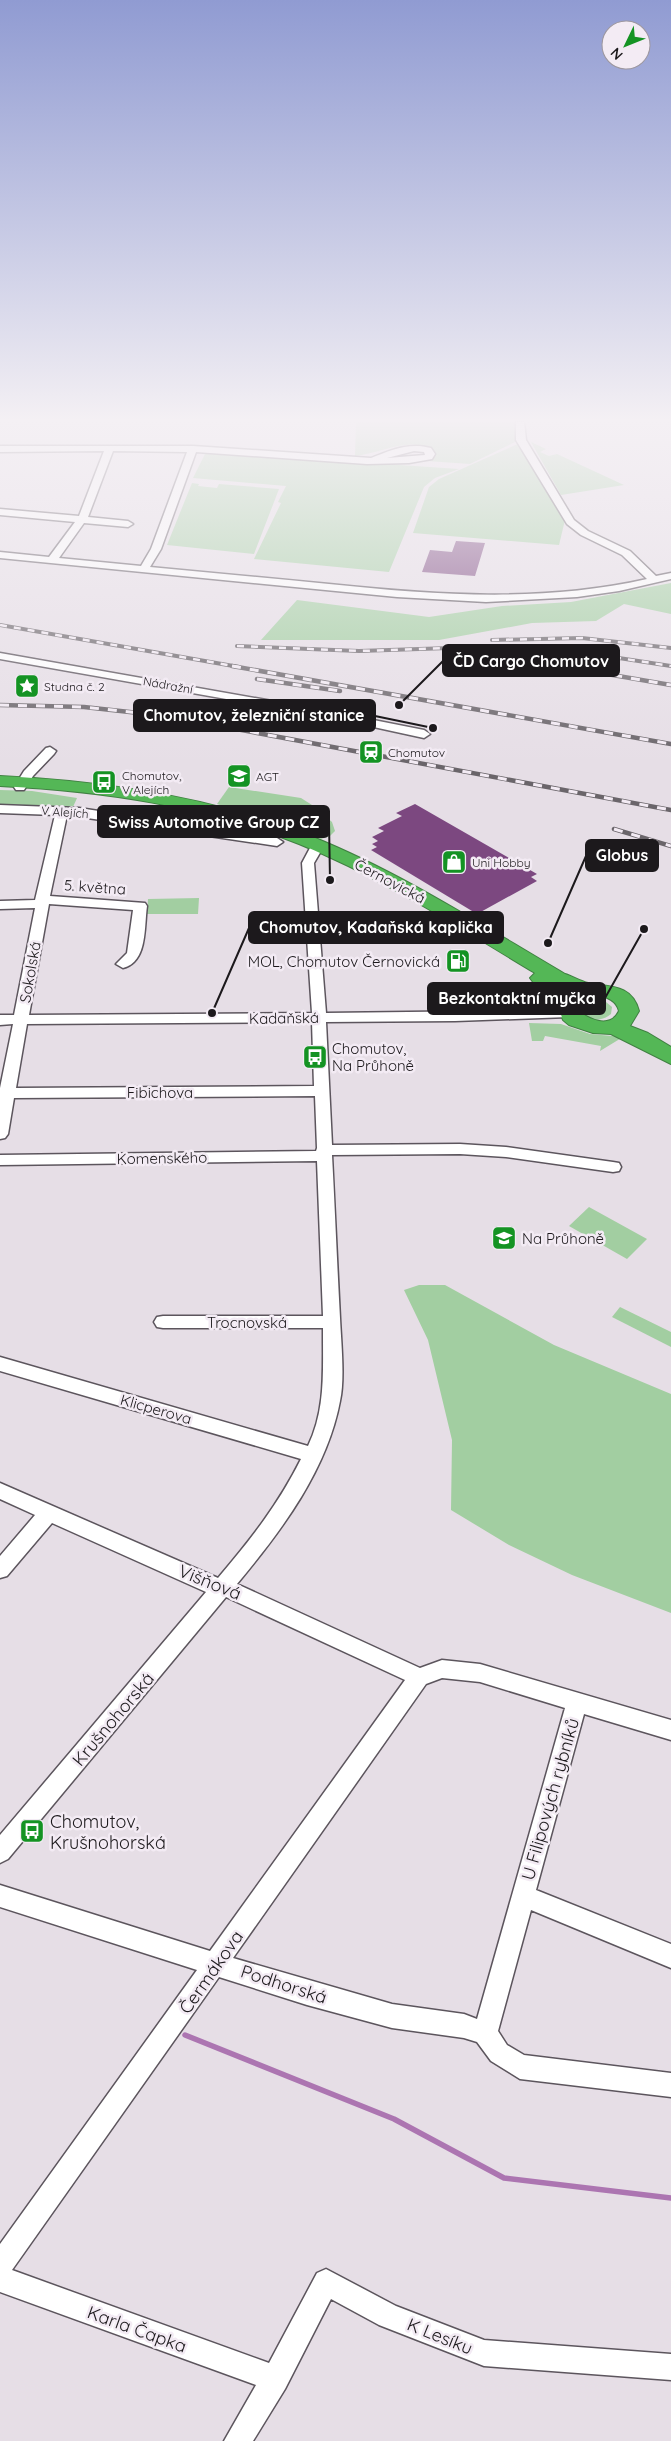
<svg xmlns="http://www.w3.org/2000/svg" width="671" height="2441" font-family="Quicksand,sans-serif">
	<rect width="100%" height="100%" fill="#e6dee6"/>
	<!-- green -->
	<g fill="#a2cea1">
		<path d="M356,422H517V441L470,464L427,461L435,456V452C413,434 380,454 355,456Z"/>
		<polygon points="531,442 546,449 540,452 549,456 557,454 624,485 561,495"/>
		<polygon points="520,443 565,520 559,545 413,533 429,487 439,479"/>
		<polygon points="206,452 459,469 435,478 424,487 389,572 254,559 281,503 278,502 286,486 193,478"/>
		<polygon points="192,483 199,484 198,486 217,488 219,484 279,489 254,554 167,545"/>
		<polygon points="671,583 671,614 624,604 596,621 532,623 439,640 261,640 297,600 429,617 502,606 571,602"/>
		<polygon points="229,787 301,798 312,805 332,822 335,831 330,836 321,839 217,804"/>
		<polygon points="0,790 32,791 77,798 73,807 0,804"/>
		<polygon points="199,898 198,914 147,914 148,899"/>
		<path d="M596,999L606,1002L612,1007L611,1014C602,1022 589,1021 581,1012L580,1008L583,1002Z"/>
		<polygon points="529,1023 561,1024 590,1034 623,1037 600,1051 601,1046 545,1036 543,1041 532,1041"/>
		<polygon points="589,1207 647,1239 627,1259 569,1226"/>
		<polygon points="419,1285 445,1285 554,1345 671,1394 671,1613 572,1575 509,1545 451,1510 452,1440 428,1340 404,1290"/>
		<polygon points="620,1307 671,1332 671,1347 612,1317"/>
	</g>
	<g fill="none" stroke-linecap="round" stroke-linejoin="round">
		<!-- stream -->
		<polyline stroke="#ac75b1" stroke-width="5.5" points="185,2035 394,2119 504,2178 671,2198"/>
	</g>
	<!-- building -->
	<g fill="#7c4880">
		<polygon points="456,541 485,543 475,576 422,572 430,550 452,552"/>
		<polygon points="415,804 537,874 531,877 537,881 477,914 371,850 377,847 372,844 378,841 372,837 384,831 378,828 402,816 396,813"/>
	</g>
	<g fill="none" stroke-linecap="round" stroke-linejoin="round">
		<defs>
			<g id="minor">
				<path d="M516,422H524L526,440L574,520L588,531L630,551L656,576L671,573V579L619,591L577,597L486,602L397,597L0,558V552L49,557L75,522L0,515V509L79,516L104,451L0,452V446H193L371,458C391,450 409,442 431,448L435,454L432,459L409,463L367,464L196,452L161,549L150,567C210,573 269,578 329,584C435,595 541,603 647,579L622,555L581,535L567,524L516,440ZM113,451L187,452L151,549L141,566L59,558L84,523L128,527L133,524L128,521L88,517ZM414,451L424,452L425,455L387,458Z"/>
				<polygon points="0,653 323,710 424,730 430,734 424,738 323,716 0,659"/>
				<polygon points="50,747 56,751 54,754 33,776 24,790 16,790 14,787 24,771 46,748"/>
				<path d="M0,805L79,808L277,838L283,842L277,846L67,815L50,896L145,903L147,906C144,926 148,962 123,968L116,964L127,953L133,910L49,904L29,1015L312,1013L302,863L310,848L315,847L321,851L314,863L326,1013L574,1010L576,1013L569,1017L455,1021L326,1022L332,1145L460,1144L506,1147L613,1162L619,1163L621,1167L619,1171L613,1172L506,1157L460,1154L332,1155C335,1209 337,1264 340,1318C341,1341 345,1379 340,1401C327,1470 282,1530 237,1584L420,1668L442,1660L480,1664L671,1720V1740L584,1714L536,1890L671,1944V1968L531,1910L498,2031L507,2045L524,2055L671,2073V2097L520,2079L491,2061L477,2042L464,2038L392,2028L307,2005L219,1977L12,2270L269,2363L317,2273L326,2269L396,2306L484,2340L671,2354V2380L484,2366L379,2325L331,2299L285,2389L253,2441H224L256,2385L0,2292V2244L197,1970L0,1907V1885L210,1951L405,1680L226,1597L8,1859L0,1863V1835L206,1592L52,1523L7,1576L0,1578V1556L35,1515L0,1499V1483L218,1578C251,1539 278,1505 301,1459L0,1371V1357L308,1446C325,1411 323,1375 323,1337V1328H163L157,1327L154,1322L157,1317L163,1316H323L317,1161L0,1165V1155L316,1151L317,1148L315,1096L14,1098L8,1134L5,1138L0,1139V1088L13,1024L0,1025V1015H14L35,908L0,909V901L35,900L55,815L0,813ZM312,1022L314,1086L16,1088L27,1024ZM442,1678L480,1682L565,1708L477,2019L464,2014L392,2004L233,1958L426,1684Z"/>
			</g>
			<path id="highway" d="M0,776C107,781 213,797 313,837C402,873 483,926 565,974C572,976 580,981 588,983C609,987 632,984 639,1011L630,1026L648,1033L671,1047V1064L611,1034L593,1033L569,1025L563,1020L557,1004L544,988L533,982L530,978L535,973C458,927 383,878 299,844C203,806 103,791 0,786ZM594,995C605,996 616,999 619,1011C611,1028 592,1021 580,1012L578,1004L586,997Z"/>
		</defs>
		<!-- minor casing -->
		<use href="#minor" stroke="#5c555d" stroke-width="3"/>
		<!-- highway casing -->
		<use href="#highway" stroke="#408042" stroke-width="2"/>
		<!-- minor -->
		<use href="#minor" fill="#fff" fill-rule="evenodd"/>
		<!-- highway -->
		<use href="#highway" fill="#54b756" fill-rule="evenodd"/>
		<defs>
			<g id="rail-far1">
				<polyline points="0,625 239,667"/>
				<polyline points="492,640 582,638 671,648"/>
				<polyline points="237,646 359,651 511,646 554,648 671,666"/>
				<polyline points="458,654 529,661 567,667"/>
			</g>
			<g id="rail">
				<polyline points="232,666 671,744"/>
				<polyline points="560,666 671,685"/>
				<polyline points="257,679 340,691"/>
				<polyline points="0,705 84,707 166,716 671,810"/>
				<polyline points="614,829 671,846"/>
			</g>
		</defs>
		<!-- rail-far1 casing -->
		<use href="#rail-far1" stroke="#6a656a" stroke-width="4"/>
		<!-- rail casing -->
		<use href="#rail" stroke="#6a656a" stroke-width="4.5"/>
		<!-- rail-far1 -->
		<use href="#rail-far1" stroke="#f3ebf4" stroke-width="2.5" stroke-dasharray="7" stroke-linecap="butt"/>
		<!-- rail -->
		<use href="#rail" stroke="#f3ebf4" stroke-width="3" stroke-dasharray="9" stroke-linecap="butt"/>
	</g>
	<!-- sky -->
	<linearGradient id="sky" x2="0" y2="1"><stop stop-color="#909bd2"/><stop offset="0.55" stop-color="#f4f0f4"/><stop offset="1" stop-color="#f4f0f4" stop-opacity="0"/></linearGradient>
	<rect width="671" height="764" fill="url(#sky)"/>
	<!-- icons -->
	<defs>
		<symbol id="sight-square" viewBox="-11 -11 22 22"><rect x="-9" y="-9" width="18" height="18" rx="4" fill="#149323" stroke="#f3ebf4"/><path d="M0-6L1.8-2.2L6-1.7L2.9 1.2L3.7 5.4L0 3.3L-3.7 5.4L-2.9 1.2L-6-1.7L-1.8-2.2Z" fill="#fff"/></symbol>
		<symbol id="station-square" viewBox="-11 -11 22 22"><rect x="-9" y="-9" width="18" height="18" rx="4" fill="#149323" stroke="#f3ebf4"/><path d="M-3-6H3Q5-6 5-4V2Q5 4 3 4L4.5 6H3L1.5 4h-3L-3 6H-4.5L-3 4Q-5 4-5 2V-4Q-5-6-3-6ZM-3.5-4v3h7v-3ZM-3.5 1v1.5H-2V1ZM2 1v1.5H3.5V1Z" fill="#fff"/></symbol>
		<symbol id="school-square" viewBox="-11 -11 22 22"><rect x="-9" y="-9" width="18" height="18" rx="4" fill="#149323" stroke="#f3ebf4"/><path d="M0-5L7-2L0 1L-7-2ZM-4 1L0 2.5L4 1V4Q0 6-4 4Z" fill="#fff"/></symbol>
		<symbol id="bus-square" viewBox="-11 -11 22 22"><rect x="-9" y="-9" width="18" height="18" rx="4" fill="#149323" stroke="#f3ebf4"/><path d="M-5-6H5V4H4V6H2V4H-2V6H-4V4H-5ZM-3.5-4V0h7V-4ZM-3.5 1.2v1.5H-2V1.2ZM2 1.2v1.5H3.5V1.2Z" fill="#fff"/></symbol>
		<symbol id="shop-square" viewBox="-11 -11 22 22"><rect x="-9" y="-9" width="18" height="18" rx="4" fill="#149323" stroke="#f3ebf4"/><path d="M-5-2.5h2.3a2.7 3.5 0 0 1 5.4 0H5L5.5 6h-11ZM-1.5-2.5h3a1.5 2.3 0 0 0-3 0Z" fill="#fff"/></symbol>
		<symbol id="fuel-square" viewBox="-11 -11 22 22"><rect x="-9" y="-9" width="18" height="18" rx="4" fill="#149323" stroke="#f3ebf4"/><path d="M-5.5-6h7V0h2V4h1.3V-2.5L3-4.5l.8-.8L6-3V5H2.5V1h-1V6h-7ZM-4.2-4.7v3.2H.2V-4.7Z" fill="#fff"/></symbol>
	</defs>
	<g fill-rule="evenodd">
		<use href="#sight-square" x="13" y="672" width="28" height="28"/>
		<use href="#station-square" x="357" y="738" width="28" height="28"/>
		<use href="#school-square" x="225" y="762" width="28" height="28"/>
		<use href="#bus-square" x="90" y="768" width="28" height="28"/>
		<use href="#shop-square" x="440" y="848" width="28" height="28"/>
		<use href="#fuel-square" x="444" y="947" width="28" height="28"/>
		<use href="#bus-square" x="301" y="1043" width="28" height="28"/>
		<use href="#school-square" x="490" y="1224" width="28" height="28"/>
		<use href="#bus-square" x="18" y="1817" width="28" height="28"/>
	</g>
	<g text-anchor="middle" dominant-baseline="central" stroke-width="5" stroke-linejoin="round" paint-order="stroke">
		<!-- far-street labels -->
		<g font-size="12" fill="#1c191c" stroke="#f3ebf4">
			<text transform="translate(168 685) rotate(10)">Nádražní</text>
			<text transform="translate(65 812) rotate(4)">V Alejích</text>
		</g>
		<!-- far-poi labels -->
		<g font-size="12" fill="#1c191c" stroke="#f3ebf4" text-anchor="start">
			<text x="44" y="686">Studna č. 2</text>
			<text x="388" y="752">Chomutov</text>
			<text x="122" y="775">Chomutov,<tspan x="122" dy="14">V Alejích</tspan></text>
			<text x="256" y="776">AGT</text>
			<text x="472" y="862">Uni Hobby</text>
		</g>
		<!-- street labels -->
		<g font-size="15" fill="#1c191c" stroke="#f3ebf4">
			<text transform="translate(390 881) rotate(28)">Černovická</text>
			<text transform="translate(95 887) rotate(4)">5. května</text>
			<text transform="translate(30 972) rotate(-80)">Sokolská</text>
			<text transform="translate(284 1018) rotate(-1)">Kadaňská</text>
			<text x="160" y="1092">Fibichova</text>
			<text transform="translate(162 1158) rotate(-1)">Komenského</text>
			<text x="247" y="1322">Trocnovská</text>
			<text transform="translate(156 1409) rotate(16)">Klicperova</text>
		</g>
		<!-- poi labels -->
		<g font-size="15" fill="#1c191c" stroke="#f3ebf4" text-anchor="start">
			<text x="440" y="961" text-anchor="end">MOL, Chomutov Černovická</text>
			<text x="332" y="1048">Chomutov,<tspan x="332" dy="17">Na Průhoně</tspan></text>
			<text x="522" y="1238">Na Průhoně</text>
		</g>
		<!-- near-street labels -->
		<g font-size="18" fill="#1c191c" stroke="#f3ebf4">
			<text transform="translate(210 1582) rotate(22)">Višňová</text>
			<text transform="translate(113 1719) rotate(-50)">Krušnohorská</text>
			<text transform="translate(550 1799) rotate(-74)">U Filipových rybníků</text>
			<text transform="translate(211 1972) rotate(-55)">Čermákova</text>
			<text transform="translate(284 1984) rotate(18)">Podhorská</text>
			<text transform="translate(137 2329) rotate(20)">Karla Čapka</text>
			<text transform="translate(440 2336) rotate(22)">K Lesíku</text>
		</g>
		<!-- near-poi labels -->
		<g font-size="18" fill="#1c191c" stroke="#f3ebf4" text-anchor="start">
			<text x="50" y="1821">Chomutov,<tspan x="50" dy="21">Krušnohorská</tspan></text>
		</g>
	</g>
	<!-- callouts -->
	<path fill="none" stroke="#1c191c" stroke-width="2" d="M399 705L443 661M433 728L375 716M330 880L329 822M548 943L586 856M212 1013L249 928M644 929L605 998"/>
	<g fill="#1c191c" stroke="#f3ebf4" stroke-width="2">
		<circle cx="399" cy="705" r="5"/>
		<circle cx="433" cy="728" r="5"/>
		<circle cx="330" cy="880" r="5"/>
		<circle cx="548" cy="943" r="5"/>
		<circle cx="212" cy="1013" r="5"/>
		<circle cx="644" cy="929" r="5"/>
	</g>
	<g fill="#1c191c" stroke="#1c191c" stroke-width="2">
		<rect x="443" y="645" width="176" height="31" rx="5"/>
		<rect x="134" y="700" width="241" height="31" rx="5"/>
		<rect x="98" y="806" width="231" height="31" rx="5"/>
		<rect x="586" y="840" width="72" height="31" rx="5"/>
		<rect x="249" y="912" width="254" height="31" rx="5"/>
		<rect x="428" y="983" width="177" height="31" rx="5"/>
	</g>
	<g font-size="16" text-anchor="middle" font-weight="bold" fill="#fff">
		<text x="531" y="667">ČD Cargo Chomutov</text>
		<text x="254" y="721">Chomutov, železniční stanice</text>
		<text x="214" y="828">Swiss Automotive Group CZ</text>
		<text x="622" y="861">Globus</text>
		<text x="376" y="933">Chomutov, Kadaňská kaplička</text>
		<text x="517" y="1004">Bezkontaktní myčka</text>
	</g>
	<!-- north arrow -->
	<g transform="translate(626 45) rotate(227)"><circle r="24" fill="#f3ebf4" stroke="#9d979e"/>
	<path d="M0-4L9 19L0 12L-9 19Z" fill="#149323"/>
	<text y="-8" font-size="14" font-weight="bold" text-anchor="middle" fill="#1c191c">N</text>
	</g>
</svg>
